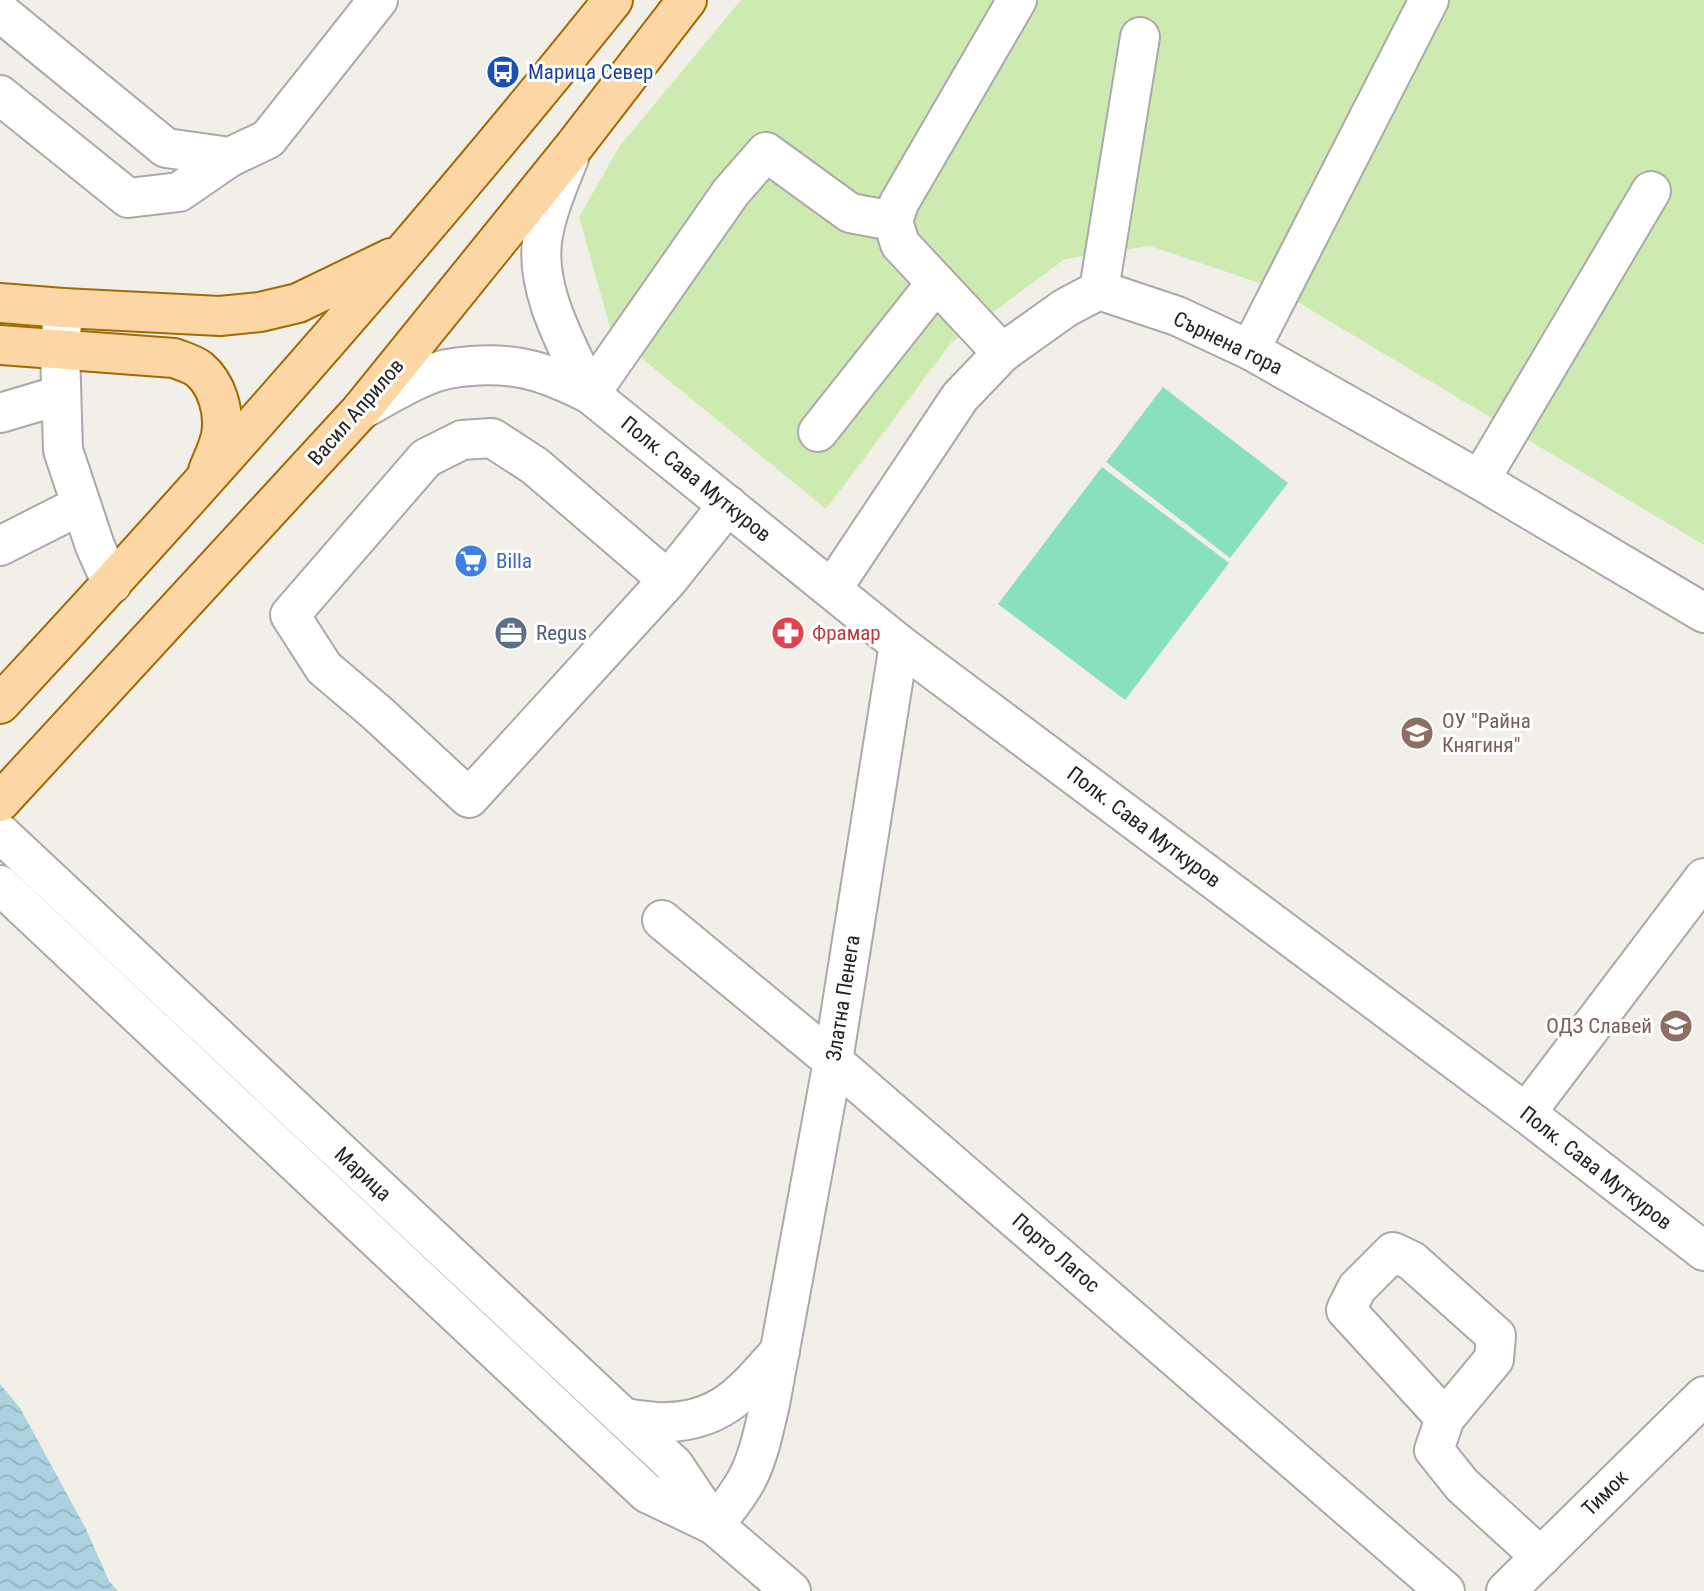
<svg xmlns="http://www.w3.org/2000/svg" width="1704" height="1591" font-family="'Roboto Condensed',sans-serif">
	<defs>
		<pattern id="water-waves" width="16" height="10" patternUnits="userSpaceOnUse" patternTransform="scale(1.75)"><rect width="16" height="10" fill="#aad3df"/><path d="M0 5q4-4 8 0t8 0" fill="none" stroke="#92b5bf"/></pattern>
	</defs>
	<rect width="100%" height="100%" fill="#f2efe9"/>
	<!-- grass -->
	<polygon fill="#cdebb0" points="741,0 1704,0 1704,545 1274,288 1150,246 1065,259 951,343 826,509 612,334 579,217 619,147"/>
	<!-- pitch -->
	<g fill="#88e0be">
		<polygon points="1163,387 1288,483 1230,558 1106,462"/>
		<polygon points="1102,467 1229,563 1125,700 998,604"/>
	</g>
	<!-- water -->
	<polygon fill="url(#water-waves)" points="0,1384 20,1408 86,1529 109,1581 118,1591 0,1591"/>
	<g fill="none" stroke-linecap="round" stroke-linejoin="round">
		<defs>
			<g id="minor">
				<polyline points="0,12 166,148 230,157 268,139 378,0"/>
				<polyline points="0,95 128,198 179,192 230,157"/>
				<path d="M569,158C559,183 548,208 543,235C533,288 568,347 590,394"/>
				<polyline points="1099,290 1140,37"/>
				<polyline points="63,308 60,351 63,450 95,546 112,584"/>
				<polyline points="1250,350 1429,0"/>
				<polyline points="1002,353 900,244 893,221 899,203 1017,0"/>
				<polyline points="590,394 731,192 766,152 850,213 893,221"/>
				<path d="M361,410C383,398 405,384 428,375C442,369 456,367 471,366C519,362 548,373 590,394L899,644L1526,1113L1704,1251"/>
				<polyline points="0,413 61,395"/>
				<polyline points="818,432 936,283"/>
				<polyline points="1480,480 1651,191"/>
				<polyline points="0,546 81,505"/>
				<polyline points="668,580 469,798 376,712 324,668 290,615 426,458 462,440 492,438 535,466 668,580 728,505"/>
				<polyline points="832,589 960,397 1002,353 1065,308 1099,290 1177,316 1250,350 1480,480 1704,613"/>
				<polyline points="0,833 674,1465 714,1525"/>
				<polyline points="0,885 647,1493 714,1525 791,1591"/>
				<polyline points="662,920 833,1061 1445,1591"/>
				<polyline points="1526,1113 1704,878"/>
				<path d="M624,1418C638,1420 653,1423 668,1422C724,1420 746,1389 780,1351"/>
				<polyline points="1445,1418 1346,1310 1357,1288 1393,1252 1412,1261 1496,1336 1494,1359 1445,1418 1434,1450 1462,1485 1541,1557"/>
				<path d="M714,1525C726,1510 738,1496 747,1479C759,1456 764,1429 770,1404L833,1061L899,644"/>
				<polyline points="1506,1591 1704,1396"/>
			</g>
			<g id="major">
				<polyline points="0,303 63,308 220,316 260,312 298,303 391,258"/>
				<path d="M0,345L174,358C182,361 192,364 199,369C217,384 225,412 221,435C219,447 212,460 208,471"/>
				<path d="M0,704C212,476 418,243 613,0"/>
				<polyline points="0,802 361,410 572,149 687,0"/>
			</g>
		</defs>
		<!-- minor casing -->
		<use href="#minor" stroke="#a9a9a9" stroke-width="42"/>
		<!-- major casing -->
		<use href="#major" stroke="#a06b00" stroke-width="42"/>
		<!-- minor -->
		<use href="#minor" stroke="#fff" stroke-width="38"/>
		<!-- major -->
		<use href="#major" stroke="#fcd6a4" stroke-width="38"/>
	</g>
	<!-- icons -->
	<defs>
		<symbol id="bus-disc" viewBox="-11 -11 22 22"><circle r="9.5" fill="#1a4fb4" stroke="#fff"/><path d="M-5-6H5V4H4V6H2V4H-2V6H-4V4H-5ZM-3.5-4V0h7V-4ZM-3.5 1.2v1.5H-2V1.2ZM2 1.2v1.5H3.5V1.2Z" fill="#fff"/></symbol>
		<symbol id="supermarket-disc" viewBox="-11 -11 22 22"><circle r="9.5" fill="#3f7fe0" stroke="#fff"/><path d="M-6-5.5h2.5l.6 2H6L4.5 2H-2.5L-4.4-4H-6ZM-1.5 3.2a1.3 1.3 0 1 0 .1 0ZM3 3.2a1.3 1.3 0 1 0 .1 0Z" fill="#fff"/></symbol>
		<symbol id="office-disc" viewBox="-11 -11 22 22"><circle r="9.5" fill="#5c6f8a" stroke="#fff"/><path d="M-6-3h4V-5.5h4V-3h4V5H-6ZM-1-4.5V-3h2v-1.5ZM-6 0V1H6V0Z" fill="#fff"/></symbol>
		<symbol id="pharmacy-disc" viewBox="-11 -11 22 22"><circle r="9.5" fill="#e0444e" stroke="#fff"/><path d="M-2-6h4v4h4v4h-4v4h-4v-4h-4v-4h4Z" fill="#fff"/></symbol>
		<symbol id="school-disc" viewBox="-11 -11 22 22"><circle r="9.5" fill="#8d6e63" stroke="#fff"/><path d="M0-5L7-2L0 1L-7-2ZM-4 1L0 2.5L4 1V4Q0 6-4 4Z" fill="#fff"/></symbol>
	</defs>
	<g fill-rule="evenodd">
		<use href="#bus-disc" x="484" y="53" width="38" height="38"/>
		<use href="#supermarket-disc" x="452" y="542" width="38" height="38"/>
		<use href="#office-disc" x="492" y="614" width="38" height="38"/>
		<use href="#pharmacy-disc" x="769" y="614" width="38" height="38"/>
		<use href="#school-disc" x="1398" y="714" width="38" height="38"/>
		<use href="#school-disc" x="1657" y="1007" width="38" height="38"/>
	</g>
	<g text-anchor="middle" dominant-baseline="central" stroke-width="6" stroke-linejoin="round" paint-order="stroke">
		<!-- transit labels -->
		<g font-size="21" fill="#164399" stroke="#fff" text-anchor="start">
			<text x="528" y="72">Марица Север</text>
		</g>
		<!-- street labels -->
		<g font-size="21" fill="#222" stroke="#fff">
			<text transform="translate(1228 343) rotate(26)">Сърнена гора</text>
			<text transform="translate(356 412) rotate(-49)">Васил Априлов</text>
			<text transform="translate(696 479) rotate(39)">Полк. Сава Муткуров</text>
			<text transform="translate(1144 827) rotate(37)">Полк. Сава Муткуров</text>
			<text transform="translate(843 998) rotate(-81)">Златна Пенега</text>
			<text transform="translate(1596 1168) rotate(38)">Полк. Сава Муткуров</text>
			<text transform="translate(363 1174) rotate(43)">Марица</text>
			<text transform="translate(1056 1253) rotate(41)">Порто Лагос</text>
			<text transform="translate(1605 1493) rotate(-45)">Тимок</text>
		</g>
		<!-- shop labels -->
		<g font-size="21" fill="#366cbe" stroke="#fff" text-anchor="start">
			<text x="496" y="561">Billa</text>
		</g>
		<!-- service labels -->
		<g font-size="21" fill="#4e5e75" stroke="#fff" text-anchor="start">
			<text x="536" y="633">Regus</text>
		</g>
		<!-- health labels -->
		<g font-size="21" fill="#be3a42" stroke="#fff" text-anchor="start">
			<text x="812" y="633">Фрамар</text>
		</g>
		<!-- education labels -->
		<g font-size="21" fill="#785e54" stroke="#fff" text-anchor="start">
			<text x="1442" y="721">ОУ "Райна<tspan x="1442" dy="24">Княгиня"</tspan></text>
			<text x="1652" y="1026" text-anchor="end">ОДЗ Славей</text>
		</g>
	</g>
</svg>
